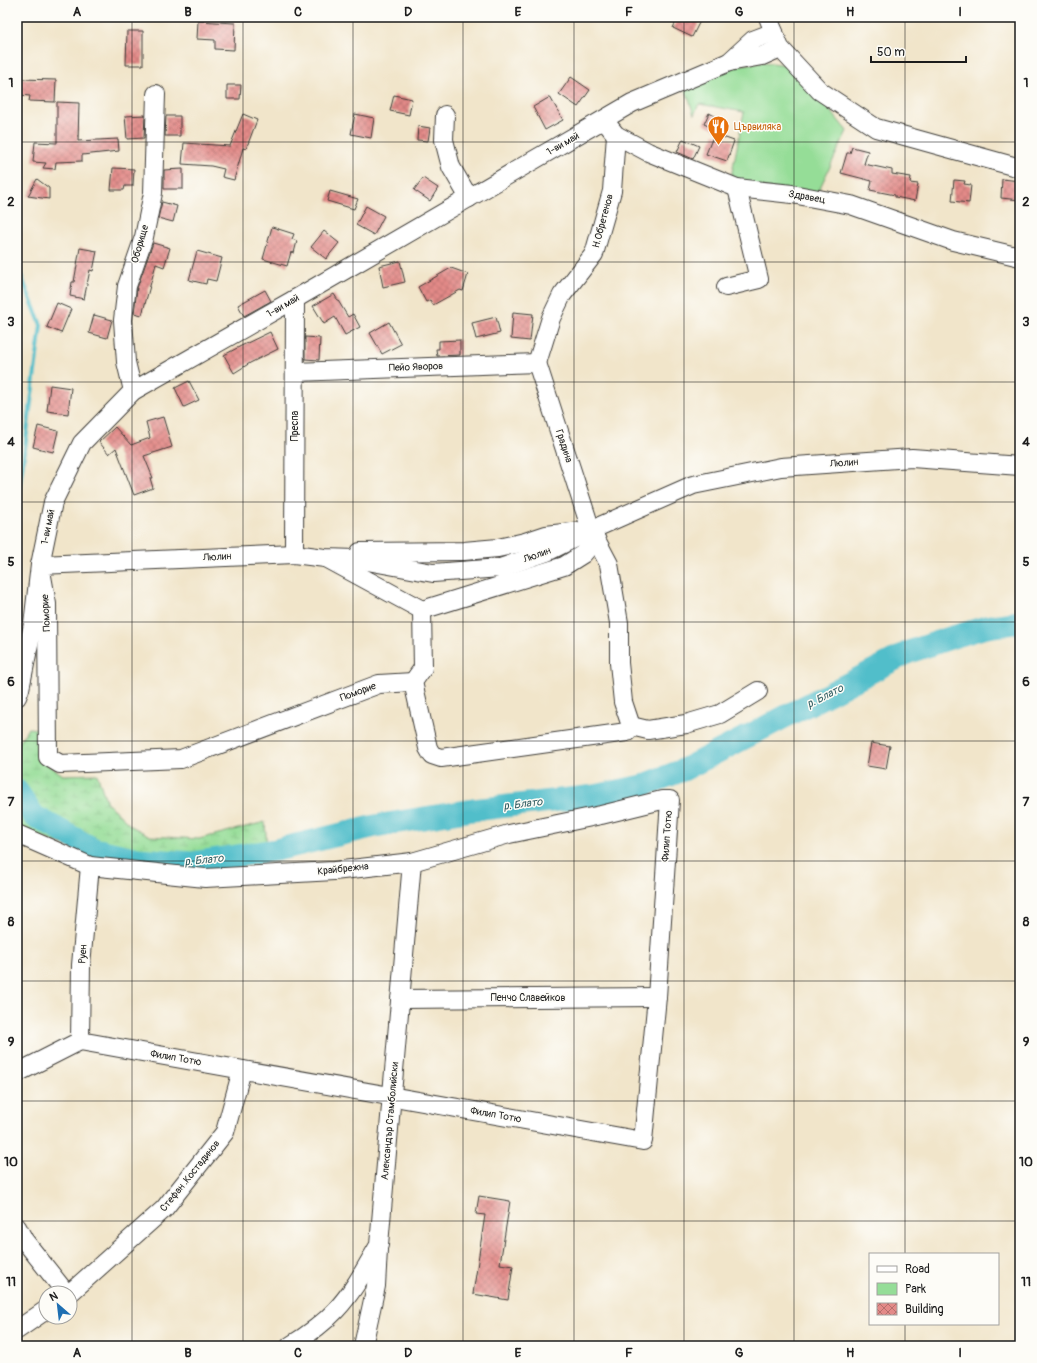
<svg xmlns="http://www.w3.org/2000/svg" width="1037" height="1363" font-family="Pangolin,sans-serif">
	<defs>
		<pattern id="wetland-marsh" width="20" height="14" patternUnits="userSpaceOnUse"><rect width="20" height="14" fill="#95dd97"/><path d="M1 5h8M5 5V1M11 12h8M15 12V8" fill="none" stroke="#80bd82"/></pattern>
		<pattern id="building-cross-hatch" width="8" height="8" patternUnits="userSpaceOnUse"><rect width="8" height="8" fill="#e38a88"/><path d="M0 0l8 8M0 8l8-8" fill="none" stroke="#b7706e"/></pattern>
	</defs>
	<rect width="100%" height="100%" fill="#fdfcf7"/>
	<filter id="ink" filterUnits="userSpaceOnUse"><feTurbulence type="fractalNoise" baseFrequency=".025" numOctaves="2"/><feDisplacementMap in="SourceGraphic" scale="8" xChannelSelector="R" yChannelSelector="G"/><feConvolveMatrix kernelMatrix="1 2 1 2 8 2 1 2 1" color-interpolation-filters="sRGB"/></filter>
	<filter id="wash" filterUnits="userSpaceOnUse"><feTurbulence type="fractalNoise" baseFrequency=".012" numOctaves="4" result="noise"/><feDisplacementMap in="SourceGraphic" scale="16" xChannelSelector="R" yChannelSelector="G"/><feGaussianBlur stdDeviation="0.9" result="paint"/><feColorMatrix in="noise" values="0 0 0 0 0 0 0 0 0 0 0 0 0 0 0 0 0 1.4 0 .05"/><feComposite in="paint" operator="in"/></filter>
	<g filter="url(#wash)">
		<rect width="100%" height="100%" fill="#f1e5ca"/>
		<!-- green -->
		<polygon fill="#95dd97" stroke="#587c5a" points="764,62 787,65 821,99 847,131 817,194 747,188 731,177 744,112 699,104 694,115 685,87 733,66"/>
		<!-- wetland -->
		<polygon fill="url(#wetland-marsh)" stroke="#587c5a" points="28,728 39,729 41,760 63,775 97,774 107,803 131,826 150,836 199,839 265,822 268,862 193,872 100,859 17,828 17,747"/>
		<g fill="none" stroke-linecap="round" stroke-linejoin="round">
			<!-- stream -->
			<polyline stroke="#51beca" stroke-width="4" points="17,266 41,325 24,456 17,502"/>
			<!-- river -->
			<polyline stroke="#51beca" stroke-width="23" points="17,791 34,816 94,849 138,859 192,863 276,850 375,826 473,810 595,796 642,786 683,770 909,652 953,637 986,627 1020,622"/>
		</g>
		<g id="blocks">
			<!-- building -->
			<g fill="url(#building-cross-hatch)">
				<polygon points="678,17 702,17 692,37 673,28"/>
				<polygon points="198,21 235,23 234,50 215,49 215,40 197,39"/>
				<polygon points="127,31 143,31 143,65 126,65"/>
				<polygon points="571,77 590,90 578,107 559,94"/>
				<polygon points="21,79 56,80 55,102 29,101 30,96 20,95"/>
				<polygon points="227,85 241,85 240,99 227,99"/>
				<polygon points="394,95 412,99 409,115 390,111"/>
				<polygon points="550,97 563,120 545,130 533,107"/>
				<polygon points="57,102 79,103 78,141 118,139 119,151 82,155 82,161 56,162 55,169 43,168 46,163 33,162 35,142 57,143"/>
				<polygon points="709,113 721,119 717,130 704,124"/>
				<polygon points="243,114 257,120 246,149 243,148 234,180 222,177 224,169 211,166 182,164 184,143 230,146"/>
				<polygon points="355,114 374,118 371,138 351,134"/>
				<polygon points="145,115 144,138 127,139 125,116"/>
				<polygon points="166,116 180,116 180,136 165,136"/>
				<polygon points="418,126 430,128 428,141 417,140"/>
				<polygon points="714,134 734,141 727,161 706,154"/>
				<polygon points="683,139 699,146 693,159 677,152"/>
				<polygon points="852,147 868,151 864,164 892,170 892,174 911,177 910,183 918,184 915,201 895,197 895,195 870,190 872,181 841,173 847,153 850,153"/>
				<polygon points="113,168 134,169 133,186 125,186 124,190 111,190"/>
				<polygon points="183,169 183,189 164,189 164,170"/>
				<polygon points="423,178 438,188 430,201 414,190"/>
				<polygon points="37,179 49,188 49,199 28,196"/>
				<polygon points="1002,179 1020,181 1020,200 1001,198"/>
				<polygon points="954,180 965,181 964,184 971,185 969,203 952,201"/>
				<polygon points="330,191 358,199 354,209 327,201"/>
				<polygon points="162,202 177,206 173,222 158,218"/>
				<polygon points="366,206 384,216 374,235 356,225"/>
				<polygon points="272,227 294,234 292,239 297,241 294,253 291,252 287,266 263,259"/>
				<polygon points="324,231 339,243 326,259 311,247"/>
				<polygon points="153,243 170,248 164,267 156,264 142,315 134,313 137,288"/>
				<polygon points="80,248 97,251 93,271 90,270 84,299 70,296 72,282 74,282"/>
				<polygon points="197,251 222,258 216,281 207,279 206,284 189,280"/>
				<polygon points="400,261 405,282 383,287 379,266"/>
				<polygon points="451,268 468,274 463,291 460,290 433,305 430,300 426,302 418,287"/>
				<polygon points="265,290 271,301 244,316 238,305"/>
				<polygon points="334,294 348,317 353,314 360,327 345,335 335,317 324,324 313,306"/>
				<polygon points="57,303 71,309 61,333 47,327"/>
				<polygon points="513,312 533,314 530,341 511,339"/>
				<polygon points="94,315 112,320 107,338 89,333"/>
				<polygon points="496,317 500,333 476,339 472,323"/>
				<polygon points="389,322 401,344 382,354 370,333"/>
				<polygon points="270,332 278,349 250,363 234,373 224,355 241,346"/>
				<polygon points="305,337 320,338 319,360 305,359"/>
				<polygon points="460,340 460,355 437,356 436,349 439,349 439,341"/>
				<polygon points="189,381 199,400 184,407 175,388"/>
				<polygon points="50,385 71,388 68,414 47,411"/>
				<polygon points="163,417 172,447 144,456 153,478 150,478 153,488 134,495 116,448 109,454 99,442 115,427 131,445 150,438 146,422"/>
				<polygon points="38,426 58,431 53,452 33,447"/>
				<polygon points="871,743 890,746 886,769 867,766"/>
				<polygon points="479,1196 510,1201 500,1264 513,1266 508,1300 473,1294 485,1215 476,1214"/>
			</g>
		</g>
	</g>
	<g filter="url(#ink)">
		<use href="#blocks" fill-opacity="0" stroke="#3c3a36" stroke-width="1"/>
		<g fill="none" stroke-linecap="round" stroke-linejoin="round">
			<defs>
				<g id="minor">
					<polyline points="768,17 780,48 820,91 876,128 1020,168"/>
					<polyline points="729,62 753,40 774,32"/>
					<polyline points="445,115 444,140 451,167 469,198"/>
					<polyline points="604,120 616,135 648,152 737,188 792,194 851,205 953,241 1020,257"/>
					<polyline points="726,287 759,279 737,188"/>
					<polyline points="537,363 591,530 609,564 619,623 619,663 623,702 631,726 627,732 441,758 432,755 428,748 413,682 379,684 181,759 60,764 48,757 47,604 40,565 294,554 325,558 356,559 433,573 500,568 547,552 591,530 693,485 781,467 912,458 1020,466"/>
					<polyline points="537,363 551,318 562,295 594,254 612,191 616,135"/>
					<polyline points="295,372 537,363"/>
					<polyline points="133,391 126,362 123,320 127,286 144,237 153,193 156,94"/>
					<polyline points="360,552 464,551 498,548 525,542 546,535 581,531"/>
					<polyline points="294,554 295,299"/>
					<polyline points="328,559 422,610 564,566 583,554 596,539"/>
					<polyline points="413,682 423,668 422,610"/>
					<polyline points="17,697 20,689 33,624 40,565 53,502 82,443 133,391 295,299 632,103 729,62 762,56 780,48"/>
					<polyline points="631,726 648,730 686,724 720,714 758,691"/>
					<polyline points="17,834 90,866 205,878 334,871 412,862 509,834 601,815 662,800 670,800 657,997 643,1141 80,1041 17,1073"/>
					<polyline points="400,999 657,997"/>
					<polyline points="80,1041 81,965 90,866"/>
					<polyline points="17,1227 24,1240 66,1293"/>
					<polyline points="70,1293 164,1209 225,1132 242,1070"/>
					<polyline points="17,1330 46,1310"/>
					<path d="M290,1346C306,1336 323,1324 336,1310C354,1291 366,1267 379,1245L412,862"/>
					<polyline points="363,1346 376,1286 378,1250"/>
				</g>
			</defs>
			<!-- minor casing -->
			<use href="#minor" stroke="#3c3a36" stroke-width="20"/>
			<!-- minor -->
			<use href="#minor" stroke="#fff" stroke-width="18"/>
		</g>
	</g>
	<!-- grid -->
	<path fill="none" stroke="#1c1c1c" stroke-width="1" stroke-opacity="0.55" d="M132,17V1346M243,17V1346M353,17V1346M463,17V1346M574,17V1346M684,17V1346M794,17V1346M905,17V1254M17,142H1020M17,262H1020M17,382H1020M17,502H1020M17,622H1020M17,741H1020M17,861H1020M17,981H1020M17,1101H1020M17,1221H1020M905,1324V1346"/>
	<!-- icons -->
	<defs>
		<symbol id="restaurant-pin" viewBox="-11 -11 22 30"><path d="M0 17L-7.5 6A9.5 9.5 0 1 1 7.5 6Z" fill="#e8710a" stroke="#fdfcf7"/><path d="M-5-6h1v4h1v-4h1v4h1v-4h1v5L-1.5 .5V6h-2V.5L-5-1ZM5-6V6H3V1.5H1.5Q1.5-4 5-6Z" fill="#fff"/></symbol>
	</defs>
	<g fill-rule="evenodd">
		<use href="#restaurant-pin" x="706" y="114" width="25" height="34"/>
	</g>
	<g text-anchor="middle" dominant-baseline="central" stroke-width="3" stroke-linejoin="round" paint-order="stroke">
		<!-- food labels -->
		<g font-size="10" fill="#c56008" stroke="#fdfcf7" text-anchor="start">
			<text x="734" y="127">Цървиляка</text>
		</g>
		<!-- street labels -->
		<g font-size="10" fill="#1c1c1c" stroke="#fdfcf7">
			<text transform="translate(563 144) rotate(-30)">1-ви май</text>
			<text transform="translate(807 197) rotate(10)">Здравец</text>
			<text transform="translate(603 221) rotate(-75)">Н.Обретенов</text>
			<text transform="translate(140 244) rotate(-74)">Оборище</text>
			<text transform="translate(283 306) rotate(-30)">1-ви май</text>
			<text transform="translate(416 367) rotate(-2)">Пейо Яворов</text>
			<text transform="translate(295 426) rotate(-90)">Преспа</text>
			<text transform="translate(564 446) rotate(72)">Градина</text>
			<text transform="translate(844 463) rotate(-4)">Люлин</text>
			<text transform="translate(48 527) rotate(-79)">1-ви май</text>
			<text transform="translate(537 555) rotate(-20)">Люлин</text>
			<text transform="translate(217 557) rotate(-3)">Люлин</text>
			<text transform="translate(46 613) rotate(-93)">Поморие</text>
			<text transform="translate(358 692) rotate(-20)">Поморие</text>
			<text transform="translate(667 836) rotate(-86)">Филип Тотю</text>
			<text transform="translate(343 869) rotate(-6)">Крайбрежна</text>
			<text transform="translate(83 954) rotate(-86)">Руен</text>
			<text x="528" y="998">Пенчо Славейков</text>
			<text transform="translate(176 1058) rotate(10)">Филип Тотю</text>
			<text transform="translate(496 1115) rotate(10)">Филип Тотю</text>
			<text transform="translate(390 1121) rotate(-85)">Александър Стамболийски</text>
			<text transform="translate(190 1176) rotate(-51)">Стефан .Костадинов</text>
		</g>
		<!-- water labels -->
		<g font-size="11" font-style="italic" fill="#315d62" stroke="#fdfcf7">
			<text transform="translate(825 696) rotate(-27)">р. Блато</text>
			<text transform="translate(523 804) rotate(-7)">р. Блато</text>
			<text transform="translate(204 860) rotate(-6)">р. Блато</text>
		</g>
	</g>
	<!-- margin -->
	<rect width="1037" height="1363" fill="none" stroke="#fdfcf7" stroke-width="44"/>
	<!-- legend -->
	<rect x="869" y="1253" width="130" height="72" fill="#fdfcf7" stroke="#a3a29f"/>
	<rect x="877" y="1266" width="20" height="6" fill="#ffffff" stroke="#a3a29f"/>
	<text x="905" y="1273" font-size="12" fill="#1c1c1c">Road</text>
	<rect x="877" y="1283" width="20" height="12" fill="#95dd97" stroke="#a3a29f"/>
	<text x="905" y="1293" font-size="12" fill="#1c1c1c">Park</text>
	<rect x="877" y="1303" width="20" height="12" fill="url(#building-cross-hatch)" stroke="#a3a29f"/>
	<text x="905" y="1313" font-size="12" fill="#1c1c1c">Building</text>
	<!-- north arrow -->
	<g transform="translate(58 1305) rotate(332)"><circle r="19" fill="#fdfcf7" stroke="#a3a29f"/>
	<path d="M0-3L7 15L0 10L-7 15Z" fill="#1f6fb2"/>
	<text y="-6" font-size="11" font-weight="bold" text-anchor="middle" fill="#1c1c1c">N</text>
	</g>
	<!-- scale -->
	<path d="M871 56v6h95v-6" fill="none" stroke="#1c1c1c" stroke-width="2"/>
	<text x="877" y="56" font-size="12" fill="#1c1c1c" stroke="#fdfcf7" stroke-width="3" paint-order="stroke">50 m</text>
	<rect x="22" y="22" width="993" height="1319" fill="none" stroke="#1c1c1c" stroke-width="1.5"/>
	<g font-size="13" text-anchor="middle" font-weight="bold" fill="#1c1c1c">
		<text x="77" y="16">A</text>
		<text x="188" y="16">B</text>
		<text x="298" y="16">C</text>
		<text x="408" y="16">D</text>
		<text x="518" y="16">E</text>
		<text x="629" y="16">F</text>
		<text x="739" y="16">G</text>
		<text x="850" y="16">H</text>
		<text x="960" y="16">I</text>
		<text x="11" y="87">1</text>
		<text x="1026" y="87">1</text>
		<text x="11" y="206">2</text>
		<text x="1026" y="206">2</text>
		<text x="11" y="326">3</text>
		<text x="1026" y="326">3</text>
		<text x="11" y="446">4</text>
		<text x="1026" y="446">4</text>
		<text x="11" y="566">5</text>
		<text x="1026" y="566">5</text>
		<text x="11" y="686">6</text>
		<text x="1026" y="686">6</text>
		<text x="11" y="806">7</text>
		<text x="1026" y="806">7</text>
		<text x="11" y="926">8</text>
		<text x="1026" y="926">8</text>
		<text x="11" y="1046">9</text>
		<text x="1026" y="1046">9</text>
		<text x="11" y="1166">10</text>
		<text x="1026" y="1166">10</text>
		<text x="11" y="1286">11</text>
		<text x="1026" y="1286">11</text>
		<text x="77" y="1357">A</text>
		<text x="188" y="1357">B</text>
		<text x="298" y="1357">C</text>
		<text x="408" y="1357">D</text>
		<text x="518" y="1357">E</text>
		<text x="629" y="1357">F</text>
		<text x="739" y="1357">G</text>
		<text x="850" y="1357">H</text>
		<text x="960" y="1357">I</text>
	</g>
</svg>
